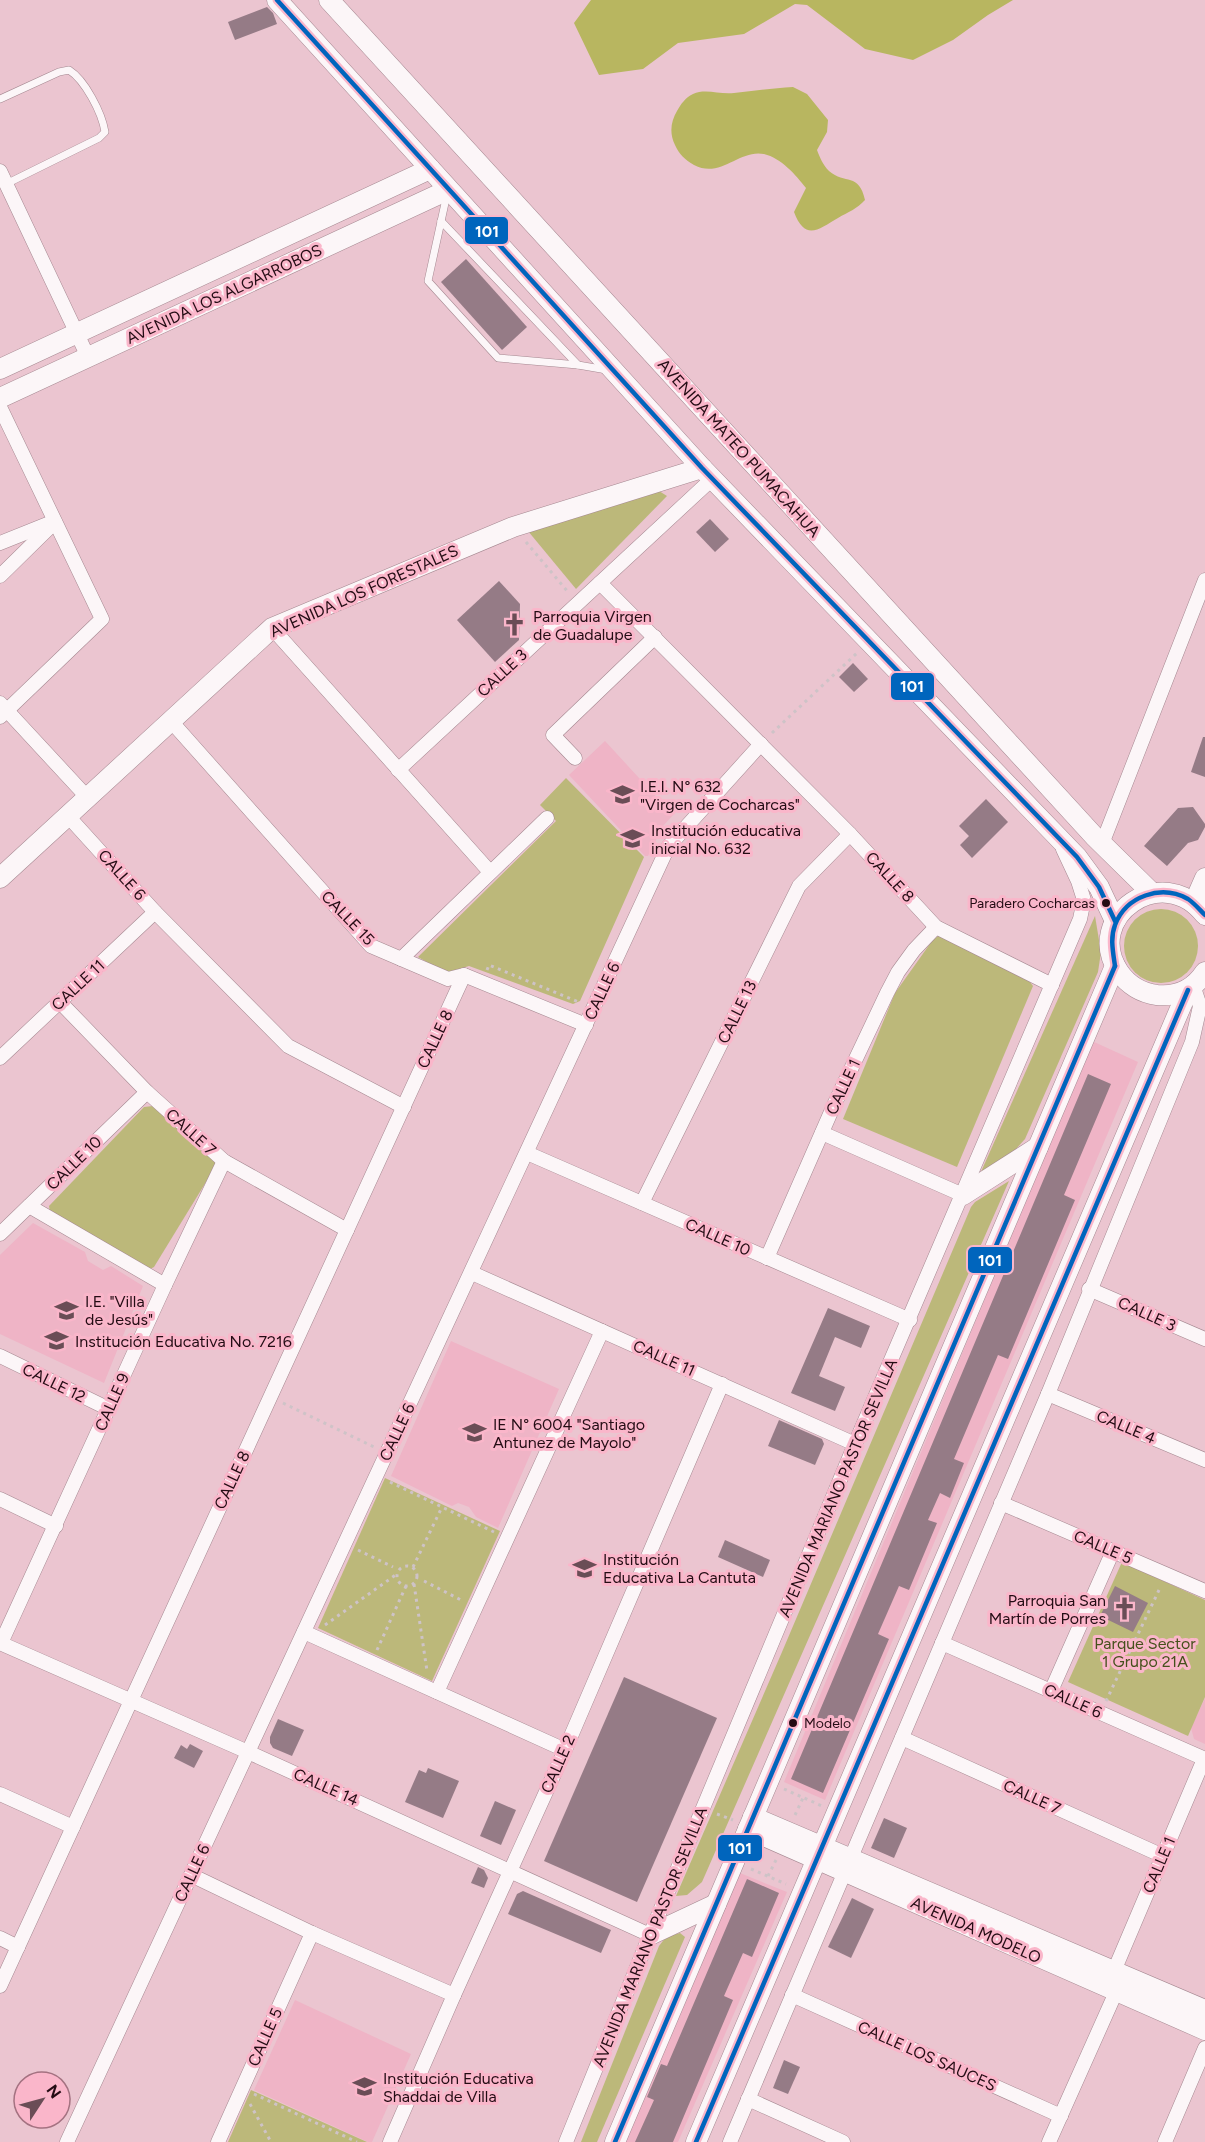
<svg xmlns="http://www.w3.org/2000/svg" width="1205" height="2142" font-family="Figtree,sans-serif">
	<rect width="100%" height="100%" fill="#ebc5d0"/>
	<!-- built -->
	<g fill="#efb4c6">
		<polygon points="605,741 673,815 663,826 648,856 645,856 569,775"/>
		<polygon points="1092,1041 1138,1062 825,1800 784,1782"/>
		<polygon points="33,1223 85,1252 88,1261 103,1270 111,1266 143,1286 104,1383 0,1334 0,1255"/>
		<polygon points="451,1341 559,1389 498,1528 476,1517 469,1507 458,1503 452,1506 391,1476"/>
		<polygon points="1205,1698 1205,1744 1194,1739 1191,1728"/>
		<polygon points="740,1873 787,1892 678,2142 624,2142"/>
		<polygon points="295,2000 411,2054 372,2142 368,2142 254,2090"/>
	</g>
	<!-- green -->
	<g fill="#bcb87a">
		<polygon points="659,491 667,496 576,589 528,531"/>
		<polygon points="566,778 644,857 580,1001 573,1004 469,966 446,973 418,957 556,821 540,805"/>
		<circle cx="1161" cy="946" r="37"/>
		<polygon points="1095,916 1101,952 1098,972 1025,1139 1016,1149 980,1174"/>
		<polygon points="938,936 943,936 1027,978 1033,986 957,1167 843,1119 895,993 932,941"/>
		<polygon points="153,1106 217,1164 154,1267 148,1270 50,1212 49,1206 144,1107"/>
		<polygon points="1009,1181 702,1882 687,1895 676,1896 782,1652 971,1207 975,1202"/>
		<polygon points="385,1478 500,1531 432,1681 318,1628"/>
		<polygon points="1122,1562 1205,1600 1205,1697 1188,1736 1068,1682"/>
		<polygon points="680,1933 685,1937 597,2142 581,2142 659,1946 666,1937"/>
		<polygon points="251,2090 367,2142 228,2142"/>
	</g>
	<!-- forest -->
	<g fill="#b8b660">
		<polygon points="591,0 1013,0 988,15 953,40 913,60 865,49 807,5 795,4 744,34 678,43 643,69 599,75 574,23"/>
		<path d="M793,87L807,94L828,120L827,132L817,150C820,158 823,165 829,171C845,185 859,172 865,200C857,209 848,212 838,218C818,230 805,241 794,212L806,188C796,175 781,158 764,154C739,149 721,179 694,165C685,160 679,154 675,145C669,133 671,121 677,111C681,104 685,98 693,94C706,88 720,95 734,93C754,91 773,88 793,87Z"/>
	</g>
	<!-- building -->
	<g fill="#957b86">
		<polygon points="267,7 273,13 277,24 235,40 228,22"/>
		<polygon points="466,259 527,327 502,350 441,282"/>
		<polygon points="710,519 729,539 715,552 696,532"/>
		<polygon points="499,581 520,604 519,640 495,662 457,620"/>
		<polygon points="853,663 868,679 854,692 839,677"/>
		<polygon points="1203,737 1205,737 1205,777 1191,772"/>
		<polygon points="986,799 1008,822 972,858 960,845 969,836 959,826"/>
		<polygon points="1193,807 1205,824 1205,827 1198,840 1188,843 1167,866 1144,846 1178,808"/>
		<polygon points="1088,1074 1111,1084 1064,1195 1075,1200 1008,1359 998,1355 954,1459 964,1463 950,1498 940,1493 928,1520 937,1523 909,1590 899,1586 878,1634 889,1639 823,1793 791,1779"/>
		<polygon points="828,1308 870,1326 861,1348 835,1337 819,1376 845,1387 835,1411 791,1393"/>
		<polygon points="779,1420 822,1439 824,1444 815,1465 768,1446"/>
		<polygon points="725,1540 770,1560 763,1577 718,1557"/>
		<polygon points="1115,1586 1148,1603 1133,1632 1100,1616"/>
		<polygon points="624,1677 717,1718 637,1902 544,1861"/>
		<polygon points="278,1719 304,1730 292,1756 273,1748 270,1743 270,1737"/>
		<polygon points="190,1744 203,1751 194,1768 174,1758 181,1745 187,1749"/>
		<polygon points="428,1768 459,1781 443,1818 405,1802 419,1770 426,1773"/>
		<polygon points="495,1801 516,1810 501,1845 480,1836"/>
		<polygon points="884,1818 907,1828 894,1858 871,1848"/>
		<polygon points="478,1867 484,1870 488,1878 484,1888 471,1883"/>
		<polygon points="747,1879 779,1893 752,1957 743,1953 724,1996 733,2000 673,2142 635,2142 654,2100 647,2097 661,2064 667,2066"/>
		<polygon points="523,1891 611,1930 601,1953 508,1914 517,1894"/>
		<polygon points="852,1898 874,1909 851,1958 828,1947"/>
		<polygon points="784,2060 800,2067 788,2094 773,2088"/>
	</g>
	<g fill="none" stroke-linecap="round" stroke-linejoin="round">
		<defs>
			<g id="lane">
				<path d="M0,99L59,72L69,70C85,80 102,113 105,132L99,138L6,184"/>
				<polyline points="447,194 428,281 498,358 578,365"/>
				<polyline points="441,221 578,365 607,370"/>
			</g>
			<g id="street">
				<polyline points="0,171 88,357"/>
				<polyline points="0,407 102,619 0,717"/>
				<polyline points="0,543 50,523"/>
				<polyline points="0,576 55,522"/>
				<polyline points="600,583 850,834 936,927 1052,985"/>
				<polyline points="272,628 490,872"/>
				<polyline points="0,703 87,797"/>
				<polyline points="170,720 371,946 448,979 464,975 586,1025"/>
				<polyline points="575,758 553,735 655,637"/>
				<polyline points="398,770 712,479"/>
				<polyline points="67,815 155,912 288,1046 404,1107"/>
				<polyline points="1102,844 1205,580"/>
				<polyline points="401,959 547,818"/>
				<polyline points="60,1002 147,1092 224,1161 347,1230"/>
				<polyline points="0,1058 155,912"/>
				<polyline points="822,1133 963,1195"/>
				<polyline points="527,1153 910,1320"/>
				<polyline points="642,1203 799,886 850,834"/>
				<polyline points="29,1206 165,1285"/>
				<polyline points="0,1234 147,1092"/>
				<polyline points="767,1258 834,1105 887,993 898,972 914,950 936,927"/>
				<polyline points="472,1273 855,1444"/>
				<polyline points="1089,1289 1205,1339"/>
				<polyline points="0,1356 109,1409"/>
				<polyline points="1048,1394 1205,1460"/>
				<polyline points="0,1499 56,1526"/>
				<polyline points="1001,1503 1205,1591"/>
				<polyline points="304,1632 565,1750"/>
				<polyline points="0,1643 248,1752 650,1935"/>
				<polyline points="1,1643 165,1285 224,1161"/>
				<polyline points="942,1643 1205,1759"/>
				<polyline points="1051,1691 1113,1551"/>
				<polyline points="437,1692 602,1331"/>
				<polyline points="902,1738 1163,1856"/>
				<polyline points="0,1794 73,1827"/>
				<polyline points="191,1875 312,1933 454,1995"/>
				<polyline points="0,1938 18,1947"/>
				<polyline points="1114,1971 1204,1759"/>
				<polyline points="0,1986 464,975"/>
				<polyline points="792,1995 1061,2116"/>
				<polyline points="748,2099 843,2142"/>
				<polyline points="67,2142 668,847 761,744"/>
				<polyline points="218,2142 312,1933"/>
				<polyline points="390,2142 454,1995 565,1750 722,1384"/>
				<polyline points="566,2142 650,1935 855,1444 1080,919 1084,900 1078,881 1063,849"/>
				<polyline points="730,2142 1048,1394 1192,1042 1200,1006 1193,985"/>
				<polyline points="1049,2142 1116,1992"/>
				<polyline points="1165,2142 1205,2048"/>
			</g>
			<g id="secondary">
				<polyline points="277,0 702,468 1077,857 1099,887 1115,921"/>
				<polyline points="329,0 1094,836 1152,893"/>
				<polyline points="0,369 430,169"/>
				<polyline points="0,398 448,190"/>
				<polyline points="0,878 272,628 513,527 702,468"/>
				<polyline points="1194,903 1205,878"/>
				<path d="M1205,915C1163,860 1082,917 1119,972C1128,985 1142,993 1157,995C1177,997 1194,989 1205,972"/>
				<polyline points="963,1195 1038,1147"/>
				<polyline points="753,1817 1205,2010"/>
				<polyline points="748,1829 1205,2030"/>
				<polyline points="650,1935 716,1904"/>
				<polyline points="615,2142 1115,966"/>
				<polyline points="696,2142 1188,990"/>
			</g>
		</defs>
		<!-- lane casing -->
		<use href="#lane" stroke="#a58891" stroke-width="8"/>
		<!-- street casing -->
		<use href="#street" stroke="#a58891" stroke-width="15"/>
		<!-- secondary casing -->
		<use href="#secondary" stroke="#a58891" stroke-width="21"/>
		<!-- path -->
		<g stroke="#cec3c7" stroke-width="3" stroke-dasharray="3 4.5" stroke-linecap="butt">
			<polyline points="526,542 568,592"/>
			<polyline points="772,733 857,653"/>
			<polyline points="487,970 489,965 581,1003"/>
			<polyline points="283,1403 374,1447"/>
			<polyline points="390,1482 494,1532"/>
			<polyline points="358,1550 393,1567"/>
			<circle cx="407" cy="1576" r="10"/>
			<polyline points="413,1567 442,1507"/>
			<polyline points="424,1581 463,1601"/>
			<polyline points="414,1584 427,1671"/>
			<polyline points="325,1625 397,1574"/>
			<polyline points="377,1650 406,1586"/>
			<polyline points="1106,1701 1160,1588"/>
			<polyline points="784,1789 822,1806"/>
			<polyline points="717,1814 733,1820"/>
			<polyline points="795,1815 803,1798"/>
			<polyline points="751,1869 786,1884"/>
			<polyline points="768,1876 776,1860"/>
			<polyline points="254,2094 357,2142"/>
			<polyline points="250,2104 271,2142"/>
		</g>
		<!-- lane -->
		<use href="#lane" stroke="#fcf6f8" stroke-width="7"/>
		<!-- street -->
		<use href="#street" stroke="#fcf6f8" stroke-width="14"/>
		<!-- secondary -->
		<use href="#secondary" stroke="#fcf6f8" stroke-width="20"/>
		<defs>
			<g id="bus-1">
				<polyline points="277,0 702,468 1077,857 1099,887 1115,921"/>
				<path d="M1115,966C1113,952 1110,938 1115,925C1126,896 1161,884 1188,899C1194,903 1200,910 1205,915"/>
				<polyline points="615,2142 1115,966"/>
				<polyline points="696,2142 1188,990"/>
			</g>
		</defs>
		<!-- bus-1 casing -->
		<use href="#bus-1" stroke="#fab6ca" stroke-width="9"/>
		<!-- bus-1 -->
		<use href="#bus-1" stroke="#0065bd" stroke-width="4.5"/>
	</g>
	<!-- icons -->
	<defs>
		<symbol id="church-bare" viewBox="-9 -9 18 18"><path d="M-1.2-6h2.4v3.5h3.3v2.4h-3.3V6h-2.4V-.1h-3.3v-2.4h3.3Z" fill="#6a4d56" stroke="#fab6ca" stroke-width="2.5" paint-order="stroke"/></symbol>
		<symbol id="school-bare" viewBox="-9 -9 18 18"><path d="M0-5L7-2L0 1L-7-2ZM-4 1L0 2.5L4 1V4Q0 6-4 4Z" fill="#6a4d56" stroke="#fab6ca" stroke-width="2.5" paint-order="stroke"/></symbol>
	</defs>
	<g fill-rule="evenodd">
		<use href="#church-bare" x="498" y="608" width="33" height="33"/>
		<use href="#school-bare" x="606" y="778" width="33" height="33"/>
		<use href="#school-bare" x="616" y="822" width="33" height="33"/>
		<use href="#school-bare" x="50" y="1294" width="33" height="33"/>
		<use href="#school-bare" x="40" y="1324" width="33" height="33"/>
		<use href="#school-bare" x="458" y="1416" width="33" height="33"/>
		<use href="#school-bare" x="568" y="1552" width="33" height="33"/>
		<use href="#church-bare" x="1108" y="1592" width="33" height="33"/>
		<use href="#school-bare" x="348" y="2070" width="33" height="33"/>
	</g>
	<!-- markers -->
	<g fill="#240c14" stroke="#fab6ca" stroke-width="2">
		<circle cx="1106" cy="903" r="5"/>
		<circle cx="793" cy="1723" r="5"/>
	</g>
	<g text-anchor="middle" dominant-baseline="central" stroke-width="6" stroke-linejoin="round" paint-order="stroke">
		<!-- bus labels -->
		<g font-size="14" fill="#240c14" stroke="#fab6ca" text-anchor="end">
			<text x="1095" y="903">Paradero Cocharcas</text>
			<text x="804" y="1723" text-anchor="start">Modelo</text>
		</g>
		<!-- street labels -->
		<g font-size="16" fill="#240c14" stroke="#fab6ca">
			<text transform="translate(224 294) rotate(-25)">AVENIDA LOS ALGARROBOS</text>
			<text transform="translate(739 448) rotate(48)">AVENIDA MATEO PUMACAHUA</text>
			<text transform="translate(364 591) rotate(-24)">AVENIDA LOS FORESTALES</text>
			<text transform="translate(502 673) rotate(-43)">CALLE 3</text>
			<text transform="translate(122 875) rotate(48)">CALLE 6</text>
			<text transform="translate(890 877) rotate(47)">CALLE 8</text>
			<text transform="translate(348 918) rotate(46)">CALLE 15</text>
			<text transform="translate(78 985) rotate(-43)">CALLE 11</text>
			<text transform="translate(602 991) rotate(-65)">CALLE 6</text>
			<text transform="translate(737 1012) rotate(-64)">CALLE 13</text>
			<text transform="translate(435 1039) rotate(-65)">CALLE 8</text>
			<text transform="translate(843 1087) rotate(-65)">CALLE 1</text>
			<text transform="translate(191 1132) rotate(42)">CALLE 7</text>
			<text transform="translate(74 1163) rotate(-44)">CALLE 10</text>
			<text transform="translate(718 1237) rotate(24)">CALLE 10</text>
			<text transform="translate(1147 1314) rotate(24)">CALLE 3</text>
			<text transform="translate(664 1358) rotate(24)">CALLE 11</text>
			<text transform="translate(54 1383) rotate(26)">CALLE 12</text>
			<text transform="translate(112 1402) rotate(-66)">CALLE 9</text>
			<text transform="translate(1126 1427) rotate(23)">CALLE 4</text>
			<text transform="translate(397 1432) rotate(-65)">CALLE 6</text>
			<text transform="translate(232 1480) rotate(-65)">CALLE 8</text>
			<text transform="translate(838 1488) rotate(-67)">AVENIDA MARIANO PASTOR SEVILLA</text>
			<text transform="translate(1103 1547) rotate(23)">CALLE 5</text>
			<text transform="translate(1073 1701) rotate(24)">CALLE 6</text>
			<text transform="translate(558 1764) rotate(-66)">CALLE 2</text>
			<text transform="translate(326 1787) rotate(24)">CALLE 14</text>
			<text transform="translate(1032 1797) rotate(24)">CALLE 7</text>
			<text transform="translate(1159 1865) rotate(-67)">CALLE 1</text>
			<text transform="translate(192 1873) rotate(-65)">CALLE 6</text>
			<text transform="translate(976 1930) rotate(24)">AVENIDA MODELO</text>
			<text transform="translate(650 1937) rotate(-68)">AVENIDA MARIANO PASTOR SEVILLA</text>
			<text transform="translate(265 2037) rotate(-66)">CALLE 5</text>
			<text transform="translate(927 2056) rotate(24)">CALLE LOS SAUCES</text>
		</g>
		<!-- poi labels -->
		<g font-size="16" fill="#240c14" stroke="#fab6ca" text-anchor="start">
			<text x="533" y="616">Parroquia Virgen<tspan x="533" dy="18">de Guadalupe</tspan></text>
			<text x="640" y="786">I.E.I. N° 632<tspan x="640" dy="18">"Virgen de Cocharcas"</tspan></text>
			<text x="651" y="830">Institución educativa<tspan x="651" dy="18">inicial No. 632</tspan></text>
			<text x="85" y="1301">I.E. "Villa<tspan x="85" dy="18">de Jesús"</tspan></text>
			<text x="75" y="1341">Institución Educativa No. 7216</text>
			<text x="493" y="1424">IE N° 6004 "Santiago<tspan x="493" dy="18">Antunez de Mayolo"</tspan></text>
			<text x="603" y="1559">Institución<tspan x="603" dy="18">Educativa La Cantuta</tspan></text>
			<text x="1106" y="1600" text-anchor="end">Parroquia San<tspan x="1106" dy="18">Martín de Porres</tspan></text>
			<text x="383" y="2078">Institución Educativa<tspan x="383" dy="18">Shaddai de Villa</tspan></text>
		</g>
		<!-- park labels -->
		<g font-size="16" fill="#46511c" stroke="#fab6ca">
			<text x="1145" y="1643">Parque Sector<tspan x="1145" dy="18">1 Grupo 21A</tspan></text>
		</g>
	</g>
	<g stroke="#fab6ca" stroke-width="2">
		<rect x="464" y="216" width="45" height="29" rx="6" fill="#0065bd"/>
		<rect x="890" y="672" width="45" height="29" rx="6" fill="#0065bd"/>
		<rect x="967" y="1246" width="46" height="28" rx="6" fill="#0065bd"/>
		<rect x="717" y="1834" width="46" height="28" rx="6" fill="#0065bd"/>
	</g>
	<g font-size="16" text-anchor="middle" font-weight="bold" fill="#fff">
		<text x="487" y="237">101</text>
		<text x="912" y="692">101</text>
		<text x="990" y="1266">101</text>
		<text x="740" y="1854">101</text>
	</g>
	<!-- north arrow -->
	<g transform="translate(42 2100) rotate(54)"><circle r="28" fill="#fab6ca" stroke="#a47281" stroke-width="1.5"/>
	<path d="M0-4.5L10 22L0 15L-10 22Z" fill="#6a4d56"/>
	<text y="-9" font-size="16" font-weight="bold" text-anchor="middle" fill="#240c14">N</text>
	</g>
</svg>
